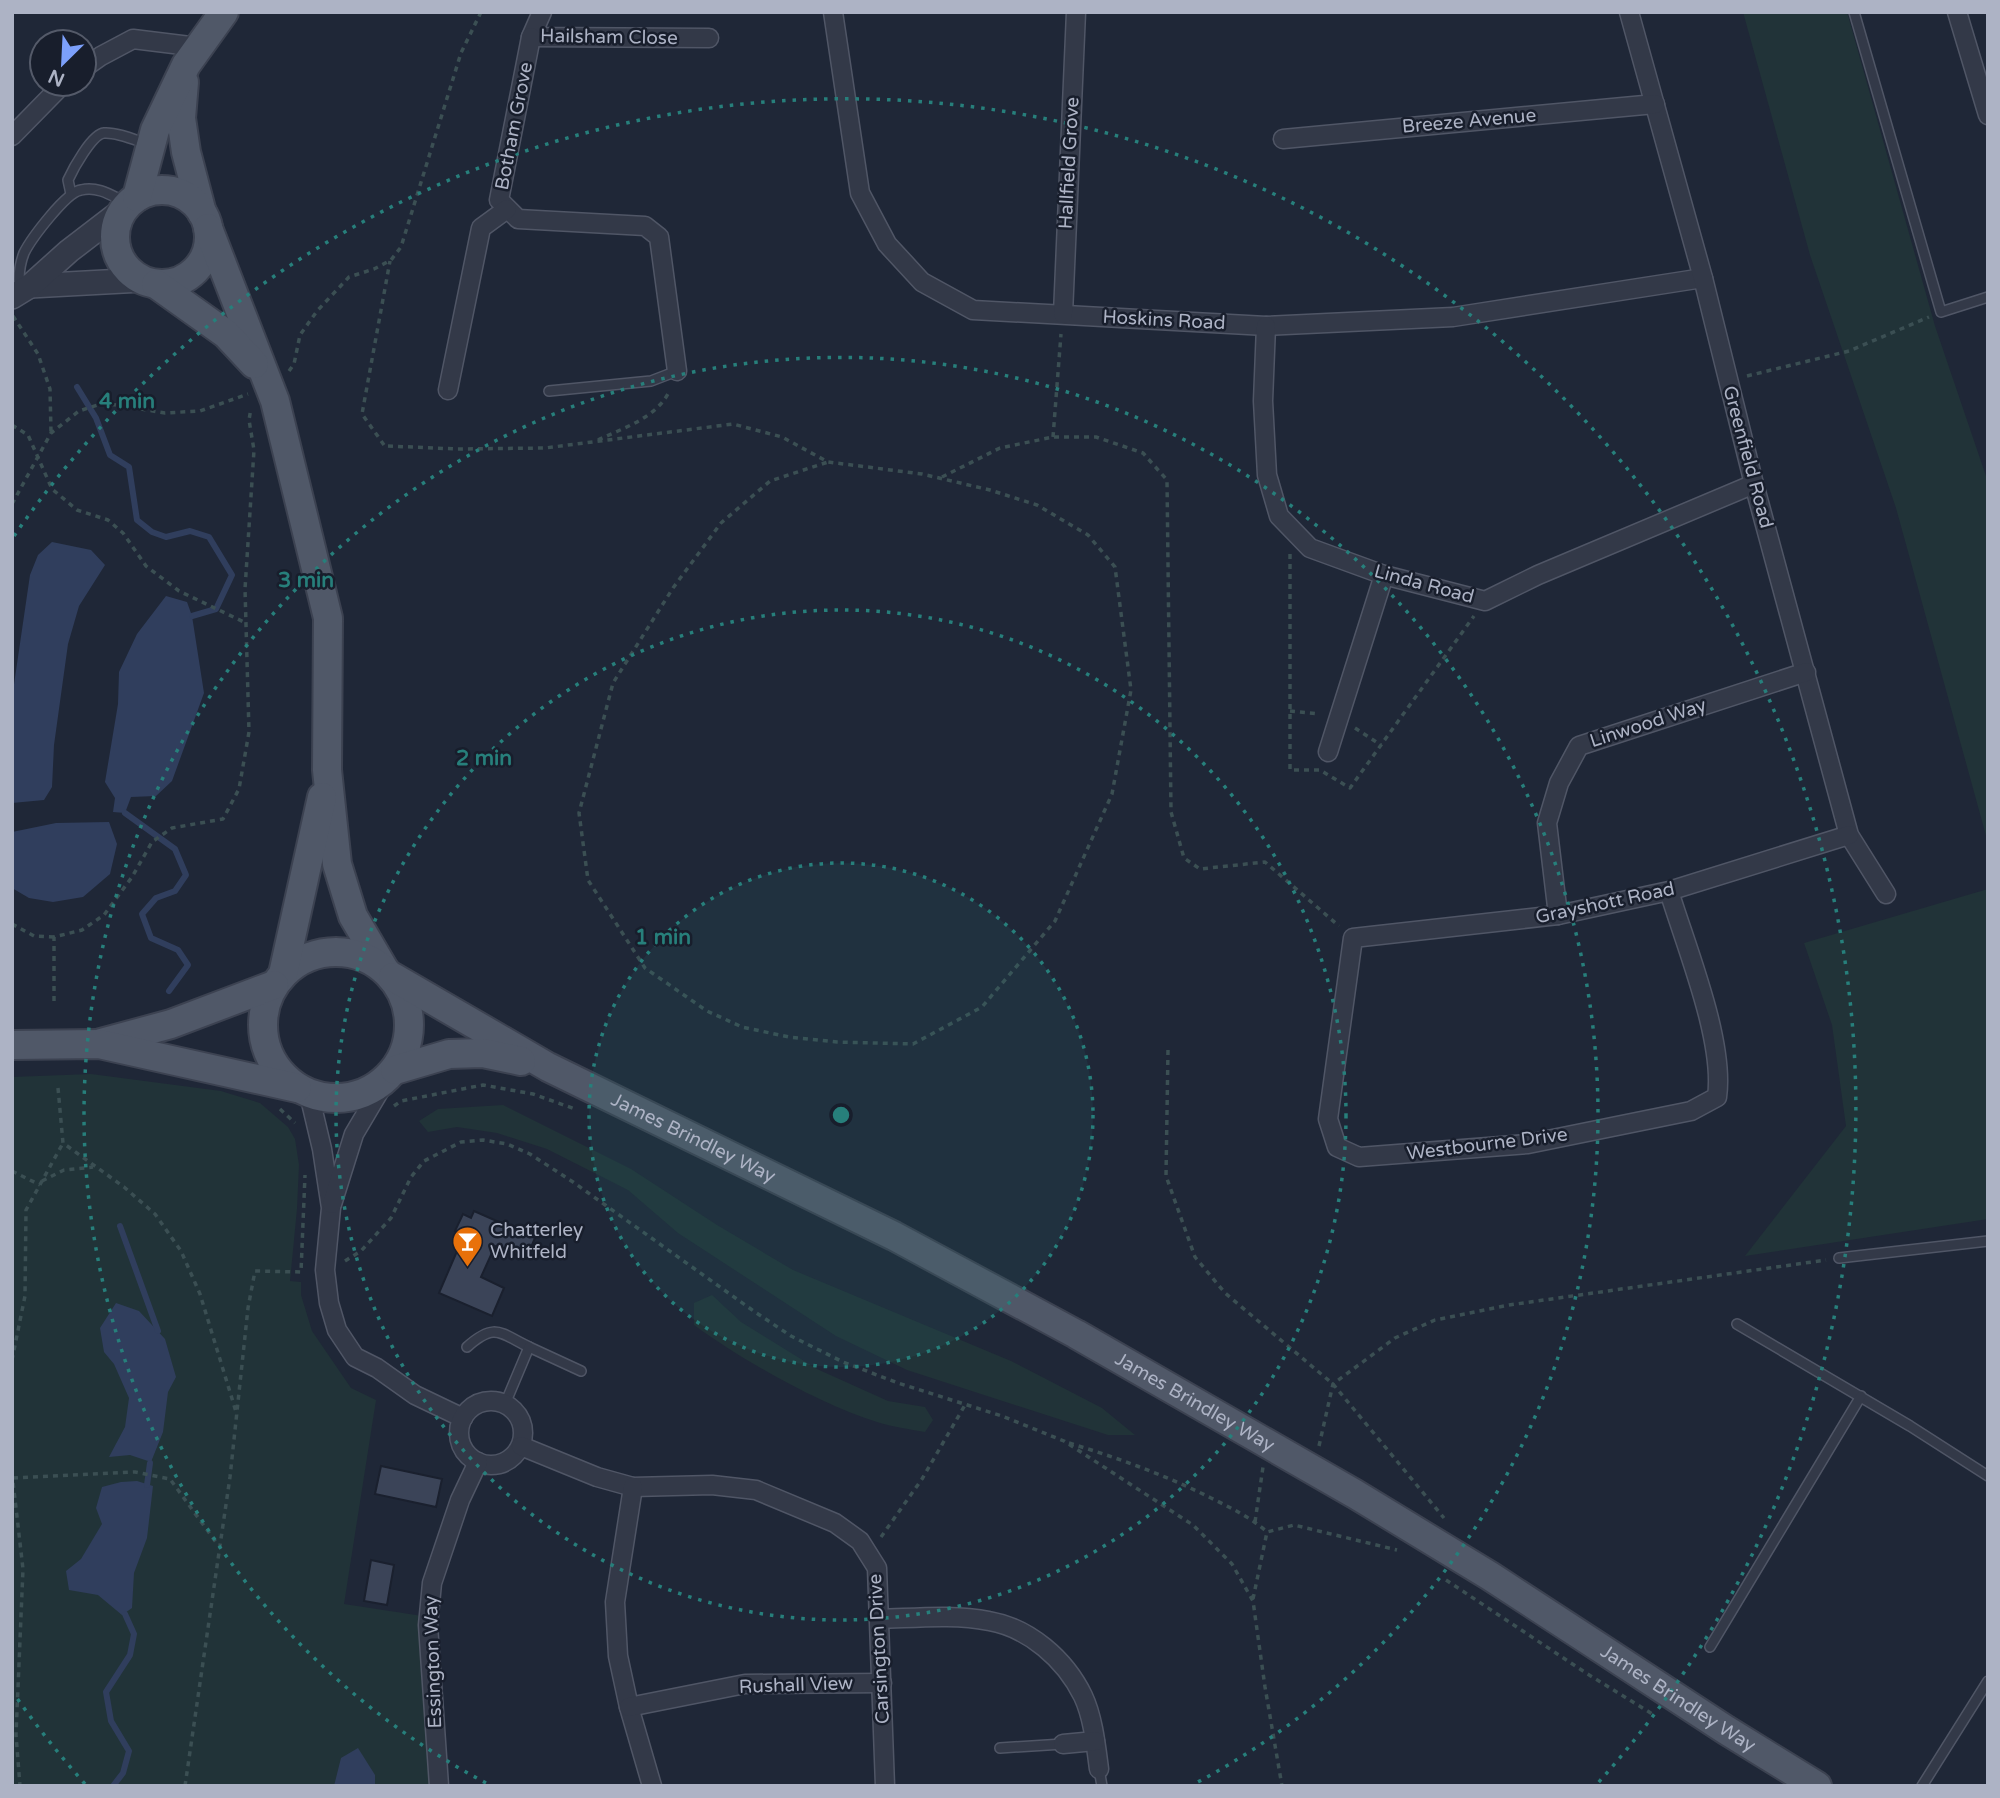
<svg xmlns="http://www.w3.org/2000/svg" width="2000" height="1798" font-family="'Varela Round',sans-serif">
	<rect width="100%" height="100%" fill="#1f2737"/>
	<!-- green -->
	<g fill="#213338">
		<polygon points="1743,12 1847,12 1935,326 1988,482 1988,843 1896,508 1810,255"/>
		<polygon points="1988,889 1988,1219 1745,1256 1846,1126 1832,1025 1804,943"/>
		<polygon points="91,1074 221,1091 260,1103 288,1127 295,1139 299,1165 297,1209 290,1281 301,1282 301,1295 312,1331 351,1388 376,1400 344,1604 429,1617 437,1786 12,1786 12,1077"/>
		<polygon points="503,1105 631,1169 717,1225 793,1270 1011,1361 1102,1408 1135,1435 1108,1435 907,1370 836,1336 678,1233 628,1190 547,1149 497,1133 457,1127 428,1132 419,1121 438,1109"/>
		<path d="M712,1295L741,1322L817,1369L888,1401L925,1407L933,1420L925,1432C909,1429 892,1427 877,1422C819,1404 742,1360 694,1325V1303Z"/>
	</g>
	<!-- water -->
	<g fill="#303e5d">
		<polygon points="52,542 91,550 105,565 79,606 68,644 54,745 52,787 44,800 12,803 12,698 30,575 38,555"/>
		<polygon points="166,596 187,602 192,616 204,693 172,781 156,796 131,797 125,813 113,812 115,798 105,782 118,704 119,672 137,634"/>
		<polygon points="109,822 117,844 110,874 83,897 53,902 29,898 12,888 12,832 56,823"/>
		<polygon points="116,1303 139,1311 165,1339 176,1377 168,1392 163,1432 151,1462 130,1455 109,1457 125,1427 129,1398 114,1364 104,1352 100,1328"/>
		<polygon points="137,1481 153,1486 147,1538 134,1573 132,1608 122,1615 98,1595 69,1590 66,1571 81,1559 102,1524 96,1508 102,1487 121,1482"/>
		<polygon points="358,1748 375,1775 375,1786 334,1786 341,1758"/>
	</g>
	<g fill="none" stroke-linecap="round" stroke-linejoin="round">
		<!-- stream -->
		<g stroke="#303e5d" stroke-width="6">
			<polyline points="77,387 96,418 110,455 129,467 137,520 152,532 166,537 190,531 209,537 232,575 216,609 192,616"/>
			<polyline points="125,813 175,849 186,875 175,891 156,898 142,914 151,938 178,950 188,965 169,991"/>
			<polyline points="120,1226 158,1331"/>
			<polyline points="147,1485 150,1463"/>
			<polyline points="113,1786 123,1773 129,1751 111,1721 106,1692 130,1655 134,1634 125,1614"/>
		</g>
	</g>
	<!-- building -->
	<g fill="#3b4458" stroke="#1a202e" stroke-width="2">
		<polygon points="474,1211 535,1238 526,1259 495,1246 481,1277 504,1288 492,1316 439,1293 464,1235 455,1231 463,1214 471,1218"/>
		<polygon points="381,1466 442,1479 436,1507 375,1494"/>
		<polygon points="371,1560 394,1565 387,1605 364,1601"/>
	</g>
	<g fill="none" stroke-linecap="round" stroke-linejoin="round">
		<defs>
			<g id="service">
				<polyline points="1854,12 1941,312 1988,297"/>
				<path d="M71,194L68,180C73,169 92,134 104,133C117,132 135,140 147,144"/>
				<path d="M20,291C18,278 19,266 24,253C31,239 66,192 81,190C99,186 112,196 127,203"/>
				<polyline points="549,391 651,381 677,371"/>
				<polyline points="1839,1258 1988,1241"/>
				<polyline points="1737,1324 1910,1426 1988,1476"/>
				<path d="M467,1347C495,1322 500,1333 529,1347"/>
				<polyline points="505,1404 529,1347 581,1371"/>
				<polyline points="1710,1647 1861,1396"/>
				<polyline points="1000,1748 1063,1744"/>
				<polyline points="1099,1769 1102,1786"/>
				<polyline points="1922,1786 1988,1681"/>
			</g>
			<g id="minor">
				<polyline points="542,12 531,37 709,38"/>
				<polyline points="833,12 860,193 887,244 922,282 973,310 1266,326 1453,317 1703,278"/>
				<polyline points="1629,12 1703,278 1754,484 1849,835 1886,894"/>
				<polyline points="1957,12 1988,115"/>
				<polyline points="531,37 499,200 518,219 645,226 659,237 677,371"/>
				<polyline points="84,68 101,56 133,39 198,47"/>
				<polyline points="12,136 63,84"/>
				<polyline points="1283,139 1655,104"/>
				<polyline points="1063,314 1076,12"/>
				<polyline points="1266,326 1263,401 1267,475 1279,516 1310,548 1384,575 1485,601 1538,575 1754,484"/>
				<polyline points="448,390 481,228 507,209"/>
				<polyline points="1328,752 1384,575"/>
				<path d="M1669,891C1686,947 1725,1041 1717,1097L1691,1111L1528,1144L1359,1157L1337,1147L1328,1119L1353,938L1558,915L1669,891L1849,835"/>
				<polyline points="1558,915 1547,823 1559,783 1579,746 1806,672"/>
				<polyline points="309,1094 322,1149 331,1208 325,1270 329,1303 337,1330 355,1357 377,1368 415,1395 463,1418"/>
				<polyline points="332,1204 354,1134 386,1080"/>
				<circle cx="491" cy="1433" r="32"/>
				<polyline points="521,1446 597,1477 633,1487 712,1485 756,1490 835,1523 860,1541 877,1568 885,1786"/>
				<polyline points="633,1487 615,1602 618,1656 629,1707 652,1786"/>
				<path d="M880,1619C916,1618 954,1614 989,1621C1029,1628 1065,1659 1083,1696C1093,1717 1096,1746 1099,1769"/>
				<polyline points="629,1707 745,1684 882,1683"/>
				<polyline points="1063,1744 1095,1741"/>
				<polyline points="439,1786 428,1625 432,1583 460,1500 478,1462"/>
			</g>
			<g id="tertiary">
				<polyline points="30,286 142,280"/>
				<polyline points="12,297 30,286 69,251 125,208"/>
			</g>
			<g id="primary">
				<polyline points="184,82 181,118 186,152 202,213"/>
				<circle cx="162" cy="237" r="47"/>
				<polyline points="137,197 155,130 186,65 224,12"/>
				<polyline points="208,228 275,401 328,618 327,770 337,864 353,916 384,969"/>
				<polyline points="156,284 226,334 254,364"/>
				<circle cx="336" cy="1025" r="73"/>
				<polyline points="283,974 322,797"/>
				<path id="s1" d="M393,977L548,1067L894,1236L1076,1334L1355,1494L1490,1576L1726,1730L1817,1786"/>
				<polyline points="101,1043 171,1024 274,985"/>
				<polyline points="12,1045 99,1044 297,1088"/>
				<polyline points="395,1070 449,1054 483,1053 521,1061"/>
			</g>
		</defs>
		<!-- service casing -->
		<use href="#service" stroke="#505666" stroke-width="12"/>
		<!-- minor casing -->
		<use href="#minor" stroke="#505666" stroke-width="21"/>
		<!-- tertiary casing -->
		<use href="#tertiary" stroke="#505666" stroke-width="26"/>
		<!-- primary casing -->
		<use href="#primary" stroke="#3c4251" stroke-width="32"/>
		<!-- path -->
		<g stroke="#3b4f53" stroke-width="3.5" stroke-dasharray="5 5" stroke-linecap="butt">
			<polyline points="13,316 38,354 50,389 51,432"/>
			<polyline points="289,371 294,364 300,335 317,311 349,277 374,269 391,260 401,247 461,53 481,12"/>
			<polyline points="1747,376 1849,351 1929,317"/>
			<polyline points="12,425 28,435 52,489 77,510 108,520 123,533 146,566 179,591 246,623"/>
			<polyline points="1053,437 1061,334"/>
			<path d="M598,440C625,427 657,418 670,390"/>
			<polyline points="384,445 362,414 390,261"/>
			<polyline points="388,446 457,449 545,448 733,424 782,437 828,462 922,474 990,490 1037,505 1088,535 1115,567 1131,690 1112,794 1055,921 982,1007 913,1044 837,1042 789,1037 742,1027 707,1011 645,968 588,880 579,813 613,683 673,588 721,523 770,481 828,462"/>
			<polyline points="942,477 1000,448 1053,437 1096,437 1143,453 1167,480 1171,812 1184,858 1200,869 1265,862 1339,926"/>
			<polyline points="12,504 51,433 79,411 104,403 165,413 200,411 248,394"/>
			<polyline points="1290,554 1290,770 1320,770 1350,788 1474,616"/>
			<polyline points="1290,711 1319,714"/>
			<polyline points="1355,728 1381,745"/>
			<polyline points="12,924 34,936 54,937"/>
			<polyline points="54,1001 54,937 82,930 104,915 132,877 152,842 172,828 223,819 239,789 249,732 245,589 254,450 249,420 251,408"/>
			<polyline points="1168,1050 1166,1176 1195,1257 1225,1293 1333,1384 1444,1518"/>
			<polyline points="58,1088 63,1143 124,1187 155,1214 181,1251 200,1294 237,1415"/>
			<polyline points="394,1106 401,1101 483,1085 533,1094 575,1109"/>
			<polyline points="280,1109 295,1123"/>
			<polyline points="12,1171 40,1185"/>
			<polyline points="42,1181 64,1170 93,1167"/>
			<polyline points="345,1261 361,1251 391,1218 411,1177 424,1161 461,1142 483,1140 507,1144 530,1154 573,1182 755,1312 791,1336 843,1362 898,1383 1002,1416 1064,1441 1193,1525 1232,1564 1253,1601 1265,1687 1282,1786"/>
			<polyline points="12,1360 25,1296 26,1210 63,1143"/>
			<path d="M1069,1443C1118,1458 1165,1475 1211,1498C1231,1508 1250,1517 1267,1532"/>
			<polyline points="1319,1446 1333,1384 1395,1338 1435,1320 1509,1305 1826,1260"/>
			<polyline points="12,1473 23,1569 16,1735 20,1786"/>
			<polyline points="13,1478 135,1472 170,1479 218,1545"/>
			<polyline points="1255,1522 1263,1467"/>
			<polyline points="881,1537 922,1479 965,1405"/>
			<polyline points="1446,1580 1586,1673 1654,1715"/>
			<polyline points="1253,1599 1267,1532 1294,1525 1397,1550"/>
			<polyline points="185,1786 230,1477 248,1308 255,1271 301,1272 305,1175"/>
		</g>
		<!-- service -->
		<use href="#service" stroke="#333948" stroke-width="9"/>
		<!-- minor -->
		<use href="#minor" stroke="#333948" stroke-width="18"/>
		<!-- tertiary -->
		<use href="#tertiary" stroke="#333948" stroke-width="23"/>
		<!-- primary -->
		<use href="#primary" stroke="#505868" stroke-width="28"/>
	</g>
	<!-- distance rings -->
	<circle cx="841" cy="1115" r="252" fill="#277f7b" fill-opacity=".12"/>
	<g fill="none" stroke="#277f7b" stroke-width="3.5" stroke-dasharray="3.5 7">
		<circle cx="841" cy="1115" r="252"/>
		<circle cx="841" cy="1115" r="505"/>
		<path d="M486 1783A757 757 0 1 1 1196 1783"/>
		<path d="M85 1784A1010 1010 0 0 1 14 1694M14 536A1010 1010 0 1 1 1597 1784"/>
	</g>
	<!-- icons -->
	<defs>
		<symbol id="bar-pin" viewBox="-11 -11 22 30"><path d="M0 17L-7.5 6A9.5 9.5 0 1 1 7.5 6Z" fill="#e8710a" stroke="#181e2c"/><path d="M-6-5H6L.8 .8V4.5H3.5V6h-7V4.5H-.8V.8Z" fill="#fff"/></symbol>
	</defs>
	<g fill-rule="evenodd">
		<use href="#bar-pin" x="450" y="1224" width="35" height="47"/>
	</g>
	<g text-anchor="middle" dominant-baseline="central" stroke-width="5" stroke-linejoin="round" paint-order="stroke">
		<!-- street labels -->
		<g font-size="19" fill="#adb3c5" stroke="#181e2c">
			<text transform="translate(609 37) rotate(1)">Hailsham Close</text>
			<text transform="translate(1469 121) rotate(-5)">Breeze Avenue</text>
			<text transform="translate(514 126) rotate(-79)">Botham Grove</text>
			<text transform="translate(1069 163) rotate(-87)">Hallfield Grove</text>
			<text transform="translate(1164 320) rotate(3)">Hoskins Road</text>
			<text transform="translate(1748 457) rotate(75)">Greenfield Road</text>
			<text transform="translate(1424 584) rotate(15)">Linda Road</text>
			<text transform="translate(1648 723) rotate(-18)">Linwood Way</text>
			<text transform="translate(1605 903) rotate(-12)">Grayshott Road</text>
			<text stroke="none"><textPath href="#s1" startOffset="341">James Brindley Way</textPath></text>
			<text transform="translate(1487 1144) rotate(-7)">Westbourne Drive</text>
			<text stroke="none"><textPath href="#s1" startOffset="908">James Brindley Way</textPath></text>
			<text transform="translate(879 1649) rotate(-93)">Carsington Drive</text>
			<text transform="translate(433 1662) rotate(-92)">Essington Way</text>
			<text transform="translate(796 1685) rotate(-2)">Rushall View</text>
			<text stroke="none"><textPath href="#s1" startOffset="1475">James Brindley Way</textPath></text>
		</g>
		<!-- poi labels -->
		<g font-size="19" fill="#adb3c5" stroke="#181e2c" text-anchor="start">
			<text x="490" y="1230">Chatterley<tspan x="490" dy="22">Whitfeld</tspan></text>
		</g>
	</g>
	<circle cx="841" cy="1115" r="10" fill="#277f7b" stroke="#181e2c" stroke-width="3.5"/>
	<g font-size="21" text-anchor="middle" font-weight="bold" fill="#277f7b" stroke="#181e2c" stroke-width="5" stroke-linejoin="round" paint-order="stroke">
		<text x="127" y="408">4 min</text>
		<text x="306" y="587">3 min</text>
		<text x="484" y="765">2 min</text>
		<text x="663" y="944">1 min</text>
	</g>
	<!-- border -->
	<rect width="2000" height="1798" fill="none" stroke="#adb3c5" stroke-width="28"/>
	<!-- north arrow -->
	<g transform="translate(63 63) rotate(204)"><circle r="33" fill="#181e2c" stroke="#545a69" stroke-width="2"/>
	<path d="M0-5L12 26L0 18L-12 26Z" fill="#7ca0fb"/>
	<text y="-10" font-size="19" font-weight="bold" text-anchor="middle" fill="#adb3c5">N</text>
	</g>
</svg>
